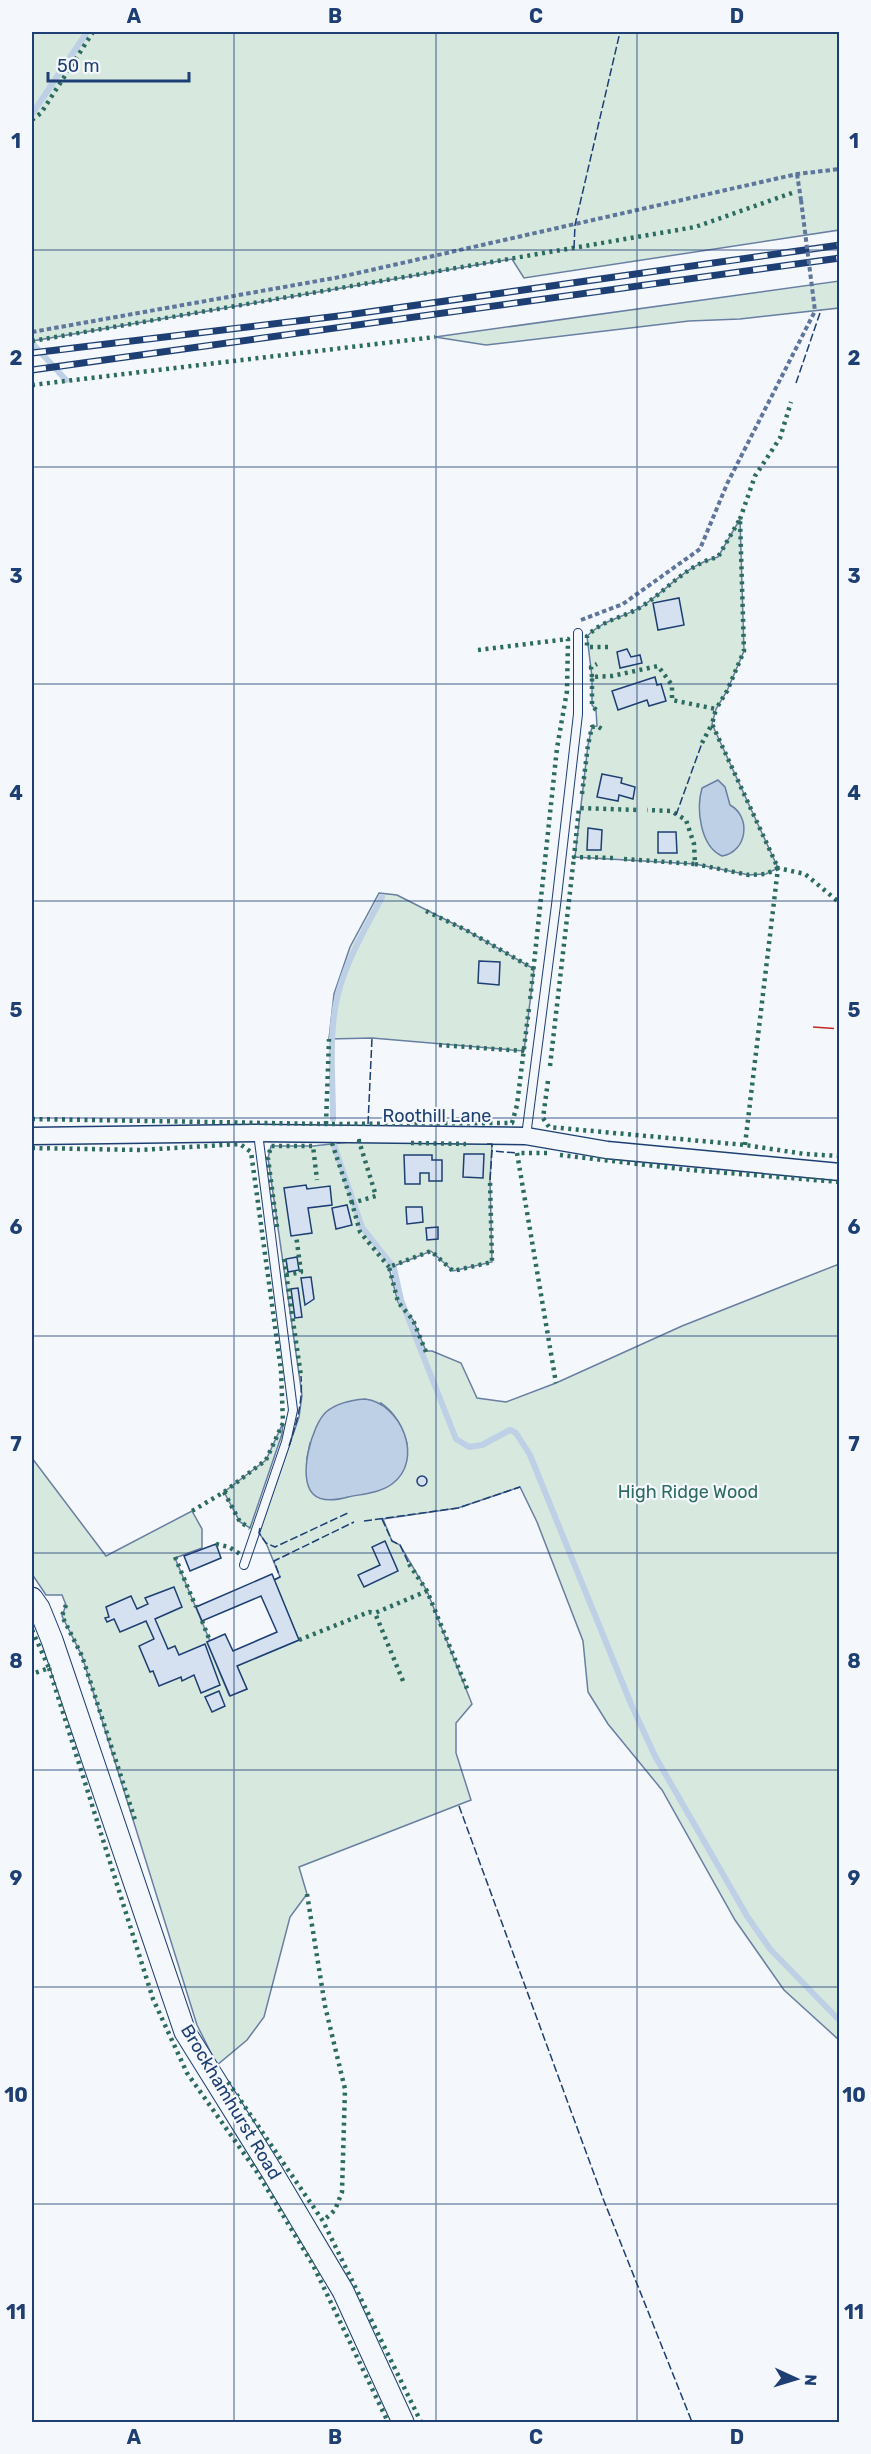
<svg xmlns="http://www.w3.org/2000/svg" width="871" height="2454" font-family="Rubik,sans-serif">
	<rect width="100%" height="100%" fill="#f4f7fb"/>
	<!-- green -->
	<g fill="#d7e8df" stroke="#687fa3" stroke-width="1.5" fill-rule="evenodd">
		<polygon points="32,32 839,32 839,230 524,278 512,259 32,341"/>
		<polygon points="839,281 839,308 740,319 689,321 486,345 435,337"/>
		<path d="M740,519L744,651L727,691L716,709L712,724L778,868L766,874L749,875L695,864L575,857L588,745L592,727L597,726L596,710L592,705V677L587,636C605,618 625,618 644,605C669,588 688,564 718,557Z"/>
		<polygon points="379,893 397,895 466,930 534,969 524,1051 372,1038 329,1039 334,994 350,947"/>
		<path d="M359,1141L492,1144L490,1180L492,1262L453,1271L431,1251L389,1268L398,1302L413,1320L426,1351H432L461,1363L477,1398L506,1402L556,1383L682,1326L839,1264V2040L784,1990L735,1920L662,1790L608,1724L588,1692L583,1641L537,1522L520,1487L458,1508L383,1519L392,1541L400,1545L427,1591L472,1704L456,1723V1753L471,1800L299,1867L307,1894L290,1917L264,2017L247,2040L217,2065L197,2025L82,1656L62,1616L66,1605L62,1595H46L32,1574V1458L106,1556L192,1511L202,1529V1548L175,1558L210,1641L207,1642L229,1695L247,1689L237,1666L299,1640L274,1580L280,1577L266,1543L259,1533L299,1417L302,1395L268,1158L271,1146H313ZM381,1403C396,1413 403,1428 407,1444L307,1478V1458L310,1443Z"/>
		<polygon points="283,1423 282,1434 250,1528 240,1522 224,1492 266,1460"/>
	</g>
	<!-- water -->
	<g fill="#bed0e5" stroke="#687fa3" stroke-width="1.5">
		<path d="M718,780L725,787L730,805C752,817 747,852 722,856C700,846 696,809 702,788Z"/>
		<path d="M365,1399C401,1403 425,1460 392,1484C380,1493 362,1494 348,1497C337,1500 322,1503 313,1494C297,1478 312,1425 326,1412C337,1403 351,1400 365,1399Z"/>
	</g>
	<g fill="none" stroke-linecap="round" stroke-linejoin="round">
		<!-- stream -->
		<g stroke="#bed0e5" stroke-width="6">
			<polyline points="32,114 87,32"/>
			<polyline points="32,343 66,380"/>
			<path d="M333,1119C333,1078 328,1033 338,994C347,959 366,928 382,897"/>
			<polyline points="334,1145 362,1227 394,1268 401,1300 456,1439 469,1447 482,1445 510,1430 516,1433 530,1455 631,1704 655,1756 747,1916 770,1949 840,2021"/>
		</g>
	</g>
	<!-- building -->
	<g fill="#d5e0f0" stroke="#1d3f73" stroke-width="1.5">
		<polygon points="679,598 684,625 658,630 653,603"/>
		<polygon points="627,649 631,657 640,655 642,663 620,668 617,652"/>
		<polygon points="655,677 657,685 661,684 666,701 649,706 647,700 618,710 612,691"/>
		<polygon points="602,774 622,778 621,783 635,787 633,799 619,795 618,801 597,797"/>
		<polygon points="588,828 602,830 601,850 587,850"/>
		<polygon points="658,832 676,832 677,853 658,853"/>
		<polygon points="479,961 500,962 499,985 478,983"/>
		<polygon points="464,1154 484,1154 483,1178 463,1177"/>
		<polygon points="404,1155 432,1155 432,1160 442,1160 442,1181 429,1181 429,1173 420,1173 420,1184 405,1184"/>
		<polygon points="306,1185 307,1189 330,1186 332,1205 308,1208 312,1233 291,1236 284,1188"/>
		<polygon points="347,1205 352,1225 336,1229 332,1208"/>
		<polygon points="406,1207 422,1207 423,1222 407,1224"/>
		<polygon points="438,1227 438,1239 427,1240 426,1228"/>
		<polygon points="297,1257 299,1270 288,1272 286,1259"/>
		<polygon points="311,1277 314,1299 305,1305 301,1278"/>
		<polygon points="298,1288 302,1317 295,1318 291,1289"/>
		<circle cx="422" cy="1481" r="5"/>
		<polygon points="385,1541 398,1571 364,1587 358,1575 380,1565 372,1547"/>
		<polygon points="216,1544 221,1558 190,1571 184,1556"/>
		<polygon points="272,1574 299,1640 237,1666 247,1689 230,1696 207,1642 225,1634 233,1651 277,1632 261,1596 202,1621 196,1607"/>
		<polygon points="174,1587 182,1607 155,1619 168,1649 175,1646 179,1655 205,1644 220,1685 201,1693 194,1675 182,1681 181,1677 159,1686 153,1671 150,1672 139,1646 154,1639 146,1621 120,1632 114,1619 107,1622 105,1618 109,1617 106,1607 131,1596 137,1609 148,1604 145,1598"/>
		<polygon points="219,1691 225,1706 212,1712 205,1697"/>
	</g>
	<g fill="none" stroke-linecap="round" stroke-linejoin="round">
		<defs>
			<g id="service">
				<polyline points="526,1136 556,905 578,714 578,633"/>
				<polyline points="244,1565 286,1442 293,1410 258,1133"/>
			</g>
			<polyline id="minor" points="32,1136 258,1133 526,1136 607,1150 840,1172"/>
			<polyline id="tertiary" points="32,1598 39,1608 52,1640 185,2032 271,2170 343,2291 403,2422"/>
		</defs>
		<!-- service casing -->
		<use href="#service" stroke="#1d3f73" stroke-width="10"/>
		<!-- minor casing -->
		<use href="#minor" stroke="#1d3f73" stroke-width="19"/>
		<!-- tertiary casing -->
		<use href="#tertiary" stroke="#1d3f73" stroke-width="23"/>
		<!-- path -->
		<g stroke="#5e769c" stroke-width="4" stroke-dasharray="4.5 3" stroke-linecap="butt">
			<polyline points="797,174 801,200"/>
			<polyline points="32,332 340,277 797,174 840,169"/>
			<polyline points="581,620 623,604 700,549 727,484 815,311"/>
		</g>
		<!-- service -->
		<use href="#service" stroke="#f4f7fb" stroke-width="8"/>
		<!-- minor -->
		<use href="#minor" stroke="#f4f7fb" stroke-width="16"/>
		<!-- tertiary -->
		<use href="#tertiary" stroke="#f4f7fb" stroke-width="21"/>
		<defs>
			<g id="rail">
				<polyline points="32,353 347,315 840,245"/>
				<polyline points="32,370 840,258"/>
			</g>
		</defs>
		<!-- rail casing -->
		<use href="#rail" stroke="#1d3f73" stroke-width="7"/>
		<!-- rail -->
		<use href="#rail" stroke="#f4f7fb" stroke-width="4.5" stroke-dasharray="14" stroke-linecap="butt"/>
		<!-- path-bridge -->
		<polyline stroke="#5e769c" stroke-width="4" stroke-dasharray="4.5 3" stroke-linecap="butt" points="801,200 815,311"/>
		<!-- hedge -->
		<g stroke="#2c6c60" stroke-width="4.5" stroke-dasharray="3 4.5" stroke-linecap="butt">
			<polyline points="32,120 41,113 93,32"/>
			<polyline points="32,341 695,227 792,193"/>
			<polyline points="32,385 435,337"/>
			<polyline points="740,519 755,476 780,438 791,402"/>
			<path d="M608,647H587V636C605,618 625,618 644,605C669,588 688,564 718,557L740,519L744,651L727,691L716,709"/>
			<polyline points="478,650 568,639 567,691 557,748 530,1001"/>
			<polyline points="592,677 591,667 597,664"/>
			<polyline points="596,710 592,705 592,677 612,676 658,666 672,685 672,700 716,709 712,724"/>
			<polyline points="582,794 588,745 592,727 597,726 602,729"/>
			<polyline points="613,858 574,857 579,808 639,810"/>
			<polyline points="624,859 695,864 694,844 686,820 671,811 647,810"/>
			<polyline points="695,864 749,875 766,874 778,868 712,724 702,743"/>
			<polyline points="426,911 466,930 534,969"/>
			<polyline points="439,1045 524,1051"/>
			<polyline points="550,1066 574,857"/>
			<polyline points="548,1081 543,1118 549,1127 745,1145 805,1154 840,1156"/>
			<polyline points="32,1119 326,1124 512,1123 517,1105 529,1008"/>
			<polyline points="326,1124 329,1039"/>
			<polyline points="361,1141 359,1141 376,1196 352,1203 360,1232 389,1267"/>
			<polyline points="332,1143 352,1203"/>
			<polyline points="411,1143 466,1144"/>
			<polyline points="745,1145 778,868 805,874 840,903"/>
			<polyline points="32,1148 140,1150 240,1144 251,1152 281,1370 283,1423 266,1460 224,1492 192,1511"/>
			<polyline points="547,1153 517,1153 556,1383"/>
			<polyline points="560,1155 690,1170 840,1182"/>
			<polyline points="277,1227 268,1158 271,1146 313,1146 317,1180"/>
			<polyline points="284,1259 301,1376"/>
			<polyline points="286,1275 301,1272 296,1235"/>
			<polyline points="426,1352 413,1320 398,1302 389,1267 431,1251 453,1271 492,1262 490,1180"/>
			<polyline points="224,1492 240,1522 250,1528"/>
			<polyline points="216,1544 229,1547 240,1554"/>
			<polyline points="175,1557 196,1607"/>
			<polyline points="409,1564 427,1591 468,1691"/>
			<polyline points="66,1605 62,1616 82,1656 136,1823"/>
			<polyline points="202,1621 210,1641"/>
			<polyline points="32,1630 49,1668 32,1674"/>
			<polyline points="299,1640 369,1612 375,1613"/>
			<polyline points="49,1668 153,1999 187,2073 257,2172 313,2265 388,2422"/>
			<polyline points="403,1681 375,1613 427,1591"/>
			<polyline points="307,1894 325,2006 345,2089 342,2192 335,2210 323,2221"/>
			<polyline points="228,2082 323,2221 421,2422"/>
		</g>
		<!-- fence -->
		<g stroke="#1d3f73" stroke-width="1.5" stroke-dasharray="8 3" stroke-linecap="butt">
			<polyline points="574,248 575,225 620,32"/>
			<polyline points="796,383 821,310"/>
			<polyline points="676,815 702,743"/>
			<polyline points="368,1124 372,1038"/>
			<polyline points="487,1144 492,1144 492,1151"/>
			<polyline points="490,1180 492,1151 517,1153"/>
			<path d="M289,1446C297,1422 303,1402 301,1376"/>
			<polyline points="382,1519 392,1541 400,1545 409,1564"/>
			<polyline points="364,1521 458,1508 520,1487"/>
			<polyline points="260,1528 259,1533 266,1543 275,1547 350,1512"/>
			<polyline points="274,1580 280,1577 274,1561 354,1522"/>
			<polyline points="459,1806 604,2201 692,2422"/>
		</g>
		<!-- power -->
		<polyline stroke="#c62828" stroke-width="1.5" stroke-dasharray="21 4.5 3 4.5" stroke-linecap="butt" points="813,1027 840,1029"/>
	</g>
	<!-- grid -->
	<path fill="none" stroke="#1d3f73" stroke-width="1.5" stroke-opacity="0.55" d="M234,32V2422M436,32V2422M637,32V2422M32,250H840M32,467H840M32,684H840M32,901H840M32,1118H840M32,1336H840M32,1553H840M32,1770H840M32,1987H840M32,2204H840"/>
	<g text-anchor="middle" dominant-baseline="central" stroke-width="4.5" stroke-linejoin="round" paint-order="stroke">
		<!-- street labels -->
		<g font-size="18" fill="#1d3f73" stroke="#f4f7fb">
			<text x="437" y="1116">Roothill Lane</text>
			<text transform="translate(231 2102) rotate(59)">Brockhamhurst Road</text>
		</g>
		<!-- park labels -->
		<g font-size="18" fill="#2c6c60" stroke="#f4f7fb">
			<text x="688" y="1492">High Ridge Wood</text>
		</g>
	</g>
	<!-- border -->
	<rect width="871" height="2454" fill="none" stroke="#f4f7fb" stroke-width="66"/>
	<!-- north arrow -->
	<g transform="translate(796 2379) rotate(94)" stroke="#f4f7fb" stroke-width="4.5" paint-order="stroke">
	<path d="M0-4.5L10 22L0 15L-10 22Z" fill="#1d3f73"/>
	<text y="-9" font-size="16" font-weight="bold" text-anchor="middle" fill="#1d3f73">N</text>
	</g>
	<!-- scale -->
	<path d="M48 72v9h141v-9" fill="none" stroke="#1d3f73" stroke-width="3"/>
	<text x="57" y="72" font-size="18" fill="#1d3f73" stroke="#f4f7fb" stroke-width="4.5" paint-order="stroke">50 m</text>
	<rect x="33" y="33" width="805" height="2388" fill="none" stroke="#1d3f73" stroke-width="2"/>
	<g font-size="20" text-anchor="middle" font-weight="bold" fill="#1d3f73">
		<text x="134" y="23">A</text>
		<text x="335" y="23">B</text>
		<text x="536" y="23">C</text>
		<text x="737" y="23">D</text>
		<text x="16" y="148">1</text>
		<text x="854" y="148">1</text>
		<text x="16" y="365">2</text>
		<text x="854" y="365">2</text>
		<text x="16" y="583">3</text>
		<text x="854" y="583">3</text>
		<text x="16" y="800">4</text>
		<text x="854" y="800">4</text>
		<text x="16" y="1017">5</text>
		<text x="854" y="1017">5</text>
		<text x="16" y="1234">6</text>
		<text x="854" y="1234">6</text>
		<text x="16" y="1451">7</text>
		<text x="854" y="1451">7</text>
		<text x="16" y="1668">8</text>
		<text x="854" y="1668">8</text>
		<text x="16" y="1885">9</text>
		<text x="854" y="1885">9</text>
		<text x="16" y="2102">10</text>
		<text x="854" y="2102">10</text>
		<text x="16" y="2319">11</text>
		<text x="854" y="2319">11</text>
		<text x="134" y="2444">A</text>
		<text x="335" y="2444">B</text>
		<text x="536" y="2444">C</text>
		<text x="737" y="2444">D</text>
	</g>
</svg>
